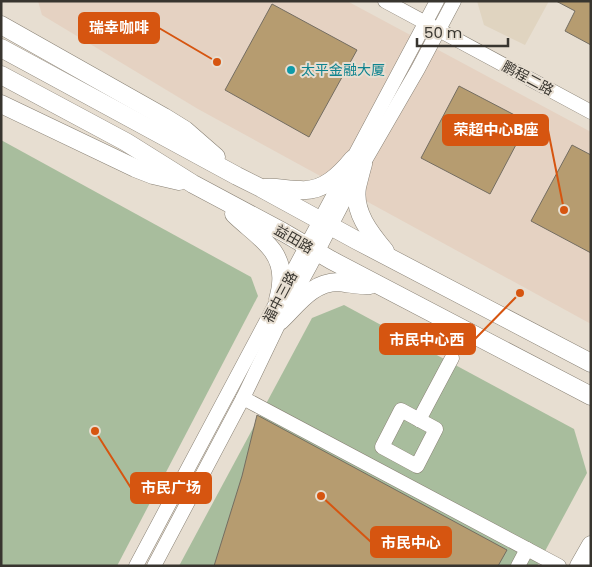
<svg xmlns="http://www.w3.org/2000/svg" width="592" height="567" font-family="Poppins,'Noto Sans SC',sans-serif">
	<rect width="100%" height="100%" fill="#e7ded1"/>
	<!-- commercial -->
	<polygon fill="#e5d2c2" points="38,1 347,1 591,132 591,324 198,109 42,15"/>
	<!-- built -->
	<polygon fill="#e0d4c0" points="477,1 549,1 525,45 484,25"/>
	<!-- green -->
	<g fill="#a8bd9d">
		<polygon points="1,140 251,277 258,296 117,566 1,566"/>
		<polygon points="344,305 574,429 587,473 537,566 179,566 312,318"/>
	</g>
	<!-- building -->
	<g fill="#b69c70" stroke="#746d61">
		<polygon points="556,1 591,1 591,45 565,31 575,11"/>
		<polygon points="272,4 357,50 309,137 225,90"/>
		<polygon points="459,86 528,122 490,194 421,158"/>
		<polygon points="572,145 591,155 591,253 531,221"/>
		<polygon points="257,415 507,550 498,566 214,566 242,476"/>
	</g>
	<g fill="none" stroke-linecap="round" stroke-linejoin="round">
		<defs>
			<g id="minor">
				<polyline points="385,1 591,112"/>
				<polyline points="243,398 559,566"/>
				<polygon points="401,410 436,429 417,466 382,447"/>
				<polyline points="419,420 452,358"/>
				<polyline points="136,566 437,1"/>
				<polyline points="154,566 243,398 280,321 310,266 363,164 418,69 454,1"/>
				<polyline points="518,566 527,549"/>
			</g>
			<g id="major">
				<polyline points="1,25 164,117 185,130 216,157"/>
				<polyline points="1,48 237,176 261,188 356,240 591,363"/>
				<polyline points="1,75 126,142 193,184 283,232 331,260 591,396"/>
				<polyline points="1,104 135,168 153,175 179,181"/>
				<path d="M363,164C361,171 359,179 357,187C353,212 370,233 385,251"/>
				<path d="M265,188C277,187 288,190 300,190C323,192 340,175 353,159"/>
				<path d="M234,214C255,235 285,249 281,284C281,289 279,295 278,300"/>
				<path d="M280,321C297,305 312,282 338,282C349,283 359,286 370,285"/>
				<polyline points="579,566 591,545"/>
			</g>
		</defs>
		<!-- minor casing -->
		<use href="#minor" stroke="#888074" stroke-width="15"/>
		<!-- major casing -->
		<use href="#major" stroke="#888074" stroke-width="19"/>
		<!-- minor -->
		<use href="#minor" stroke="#fff" stroke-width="14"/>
		<!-- major -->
		<use href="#major" stroke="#fff" stroke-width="18"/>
	</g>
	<!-- markers -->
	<circle fill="#0f9aa8" stroke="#e7ded1" stroke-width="2" cx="291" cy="70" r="5"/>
	<g text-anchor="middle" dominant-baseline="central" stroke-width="4" stroke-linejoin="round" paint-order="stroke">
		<!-- culture labels -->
		<g font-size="14" fill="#0d838f" stroke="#e7ded1" text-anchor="start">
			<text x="301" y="70">太平金融大厦</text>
		</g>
		<!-- street labels -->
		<g font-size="14" fill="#38352f" stroke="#e7ded1">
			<text transform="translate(528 78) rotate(28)">鹏程二路</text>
			<text transform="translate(294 239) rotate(30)">益田路</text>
			<text transform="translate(280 297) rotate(-62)">福中三路</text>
		</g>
	</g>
	<!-- callouts -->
	<path fill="none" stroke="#d65510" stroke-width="2" d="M217 62L159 28M564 210L548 130M520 293L475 339M95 431L131 488M321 496L371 542"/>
	<g fill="#d65510" stroke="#e7ded1" stroke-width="2">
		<circle cx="217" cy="62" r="5"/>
		<circle cx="564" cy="210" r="5"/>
		<circle cx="520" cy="293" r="5"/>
		<circle cx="95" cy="431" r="5"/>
		<circle cx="321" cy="496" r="5"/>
	</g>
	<g fill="#d65510" stroke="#d65510" stroke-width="2">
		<rect x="79" y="13" width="80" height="30" rx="5"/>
		<rect x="443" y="115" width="105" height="30" rx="5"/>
		<rect x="380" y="324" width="95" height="30" rx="5"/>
		<rect x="131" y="473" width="80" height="30" rx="5"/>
		<rect x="371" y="527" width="80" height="30" rx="5"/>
	</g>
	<g font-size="15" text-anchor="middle" font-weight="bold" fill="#fff">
		<text x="119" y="33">瑞幸咖啡</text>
		<text x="496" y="135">荣超中心B座</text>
		<text x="427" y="345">市民中心西</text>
		<text x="171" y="493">市民广场</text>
		<text x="411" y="548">市民中心</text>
	</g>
	<!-- border -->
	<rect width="592" height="567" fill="none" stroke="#38352f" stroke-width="5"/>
	<!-- scale -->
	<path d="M417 38v8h91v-8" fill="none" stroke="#38352f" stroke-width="2.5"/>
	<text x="424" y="38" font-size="15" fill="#38352f" stroke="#e7ded1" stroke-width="4" paint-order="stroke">50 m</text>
</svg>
